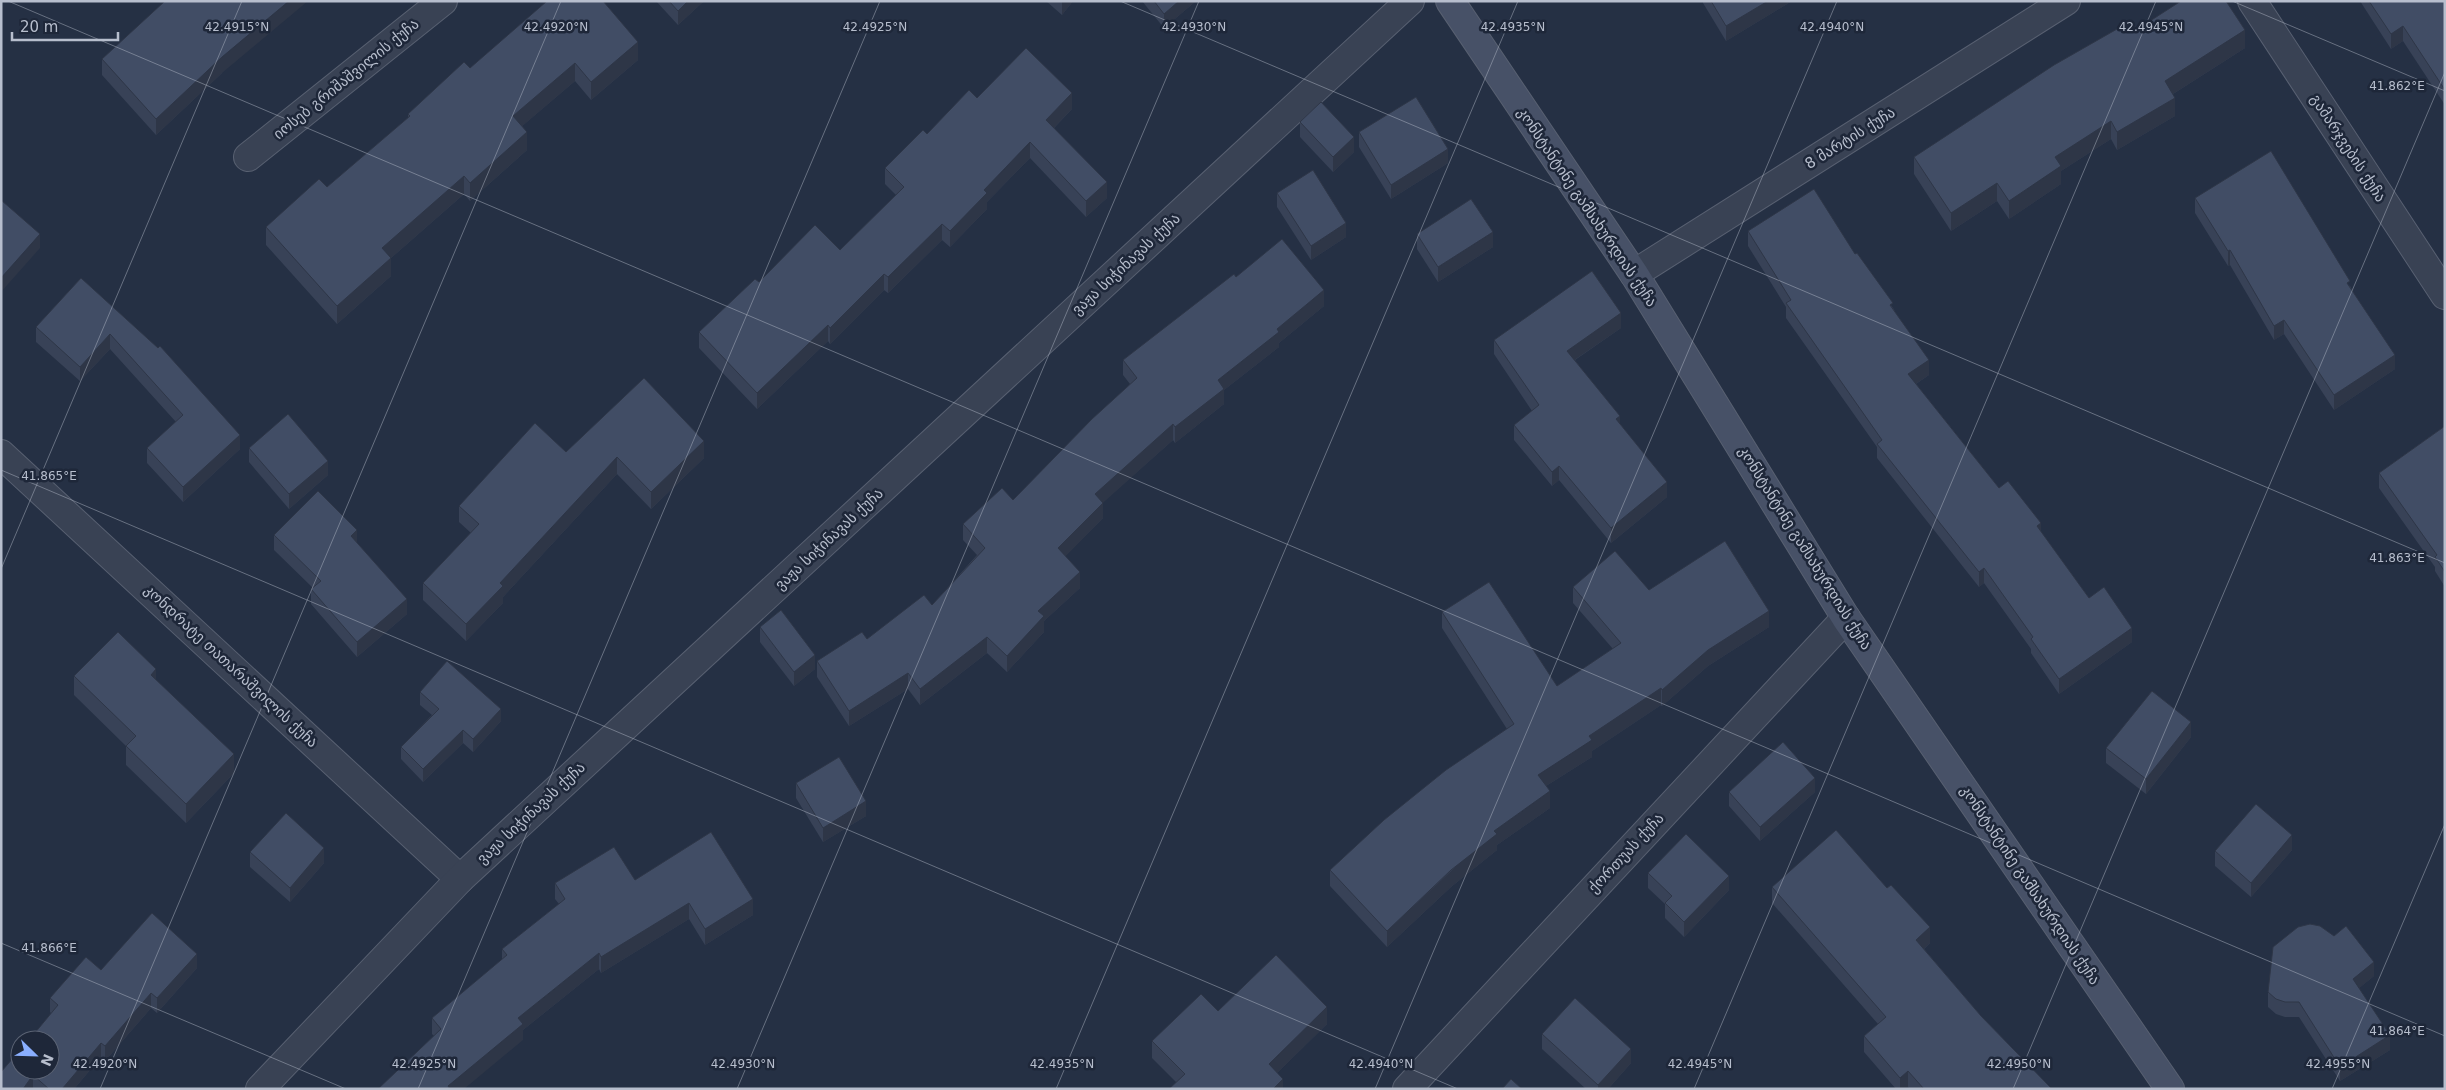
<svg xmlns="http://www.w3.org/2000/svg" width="2446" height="1090" font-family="'DejaVu Sans','Noto Sans Georgian',sans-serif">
	<rect width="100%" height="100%" fill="#253044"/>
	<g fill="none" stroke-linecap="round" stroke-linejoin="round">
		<defs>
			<g id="minor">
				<polyline points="2252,1 2445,295"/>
				<polyline points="248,157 443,1"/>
				<polyline points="1634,274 2066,1"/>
				<polyline points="1,454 460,879"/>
				<polyline points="260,1089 460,879 1410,1"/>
				<polyline points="1407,1089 1846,618"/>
			</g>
			<polyline id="secondary" points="1450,1 1634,274 1846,618 2170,1089"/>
		</defs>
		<!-- minor casing -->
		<use href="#minor" stroke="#586071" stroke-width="30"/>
		<!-- secondary casing -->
		<use href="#secondary" stroke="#586071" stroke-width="30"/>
		<!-- minor -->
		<use href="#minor" stroke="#394254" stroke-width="28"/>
		<!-- secondary -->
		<use href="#secondary" stroke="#475167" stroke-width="28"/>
	</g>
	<!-- wall -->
	<g fill="#384257">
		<polygon points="656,1 704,1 678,25"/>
		<polygon points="1046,1 1073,1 1062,15"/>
		<polygon points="1142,1 1196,1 1164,28"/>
		<polygon points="1703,1 1792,1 1726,41 1703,3"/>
		<polygon points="2360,1 2445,1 2445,105 2403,41 2391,49"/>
		<polygon points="2136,30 2245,48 2173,94 2175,116 2117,150 2111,139 2061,171 2061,184 2009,219 1997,201 1951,231 1914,174 1914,157"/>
		<polygon points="102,59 222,73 156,135 102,75"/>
		<polygon points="638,60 591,100 575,81 522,126 527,150 470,201 464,194 391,258 391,276 337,324 266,245 266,227 327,187 408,118 408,114 470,68"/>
		<polygon points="977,98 1072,109 1054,128 1107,198 1086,217 1030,158 987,202 987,209 950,247 942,240 888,293 884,290 830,344 828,341 757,409 699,348 699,332 759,282 840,250 896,195 885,184 885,168 927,134"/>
		<polygon points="1300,122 1354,152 1333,172 1300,137"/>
		<polygon points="1359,132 1448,163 1391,199 1359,147"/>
		<polygon points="1277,193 1346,237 1311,260 1277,207"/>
		<polygon points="2195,198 2350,286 2395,369 2334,410 2284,334 2274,340 2230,265 2228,266 2195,213"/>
		<polygon points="1748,231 1855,254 1893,308 1929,375 1916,384 1999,488 2041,532 2089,598 2132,642 2059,694 2031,653 2031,649 1984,583 1979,587 1877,458 1877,447 1786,318 1786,307 1748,246"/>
		<polygon points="1417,234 1493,247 1438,282 1417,249"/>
		<polygon points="1236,277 1324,306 1279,343 1279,347 1224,390 1224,404 1175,443 1173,440 1103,502 1103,518 1065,556 1080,588 1044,621 1044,632 1007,672 987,653 920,705 908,689 849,726 817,677 817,661 867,639 932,605 977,555 963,540 963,524 1013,500 1130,384 1123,375 1123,360"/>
		<polygon points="81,278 240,449 183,502 147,463 147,448 176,422 110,349 80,381 36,342 36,327"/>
		<polygon points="1621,328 1575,360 1620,424 1667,497 1611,543 1559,480 1552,486 1514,440 1514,425 1532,411 1494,354 1494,340"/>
		<polygon points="2445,426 2445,587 2435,571 2435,567 2379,488 2379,473"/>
		<polygon points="249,448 328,475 289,509 249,462"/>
		<polygon points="566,452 704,458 651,509 617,474 503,597 503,603 466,641 423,600 423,583 471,533 459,522 459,506"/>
		<polygon points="274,535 357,543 407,614 357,657 311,604 311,589 313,588 274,550"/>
		<polygon points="1573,587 1649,590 1769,627 1708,666 1662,706 1661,705 1592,751 1592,757 1546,786 1550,808 1497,845 1497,850 1451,887 1387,947 1330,886 1330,870 1507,729 1442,628 1442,612 1557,686 1613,649 1573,603"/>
		<polygon points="760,627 815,669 794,686 760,642"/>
		<polygon points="74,676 156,680 234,773 186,823 126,765 126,746 74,695"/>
		<polygon points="420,692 501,721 473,752 463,743 423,782 401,759 401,747 432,715 420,705"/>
		<polygon points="2191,737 2146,794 2106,763 2106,748"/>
		<polygon points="796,783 866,816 823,842 796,798"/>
		<polygon points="1729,792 1815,792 1760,841 1729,806"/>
		<polygon points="2292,850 2251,897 2215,866 2215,851"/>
		<polygon points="250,852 324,863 290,902 250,867"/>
		<polygon points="1648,873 1729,890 1684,937 1665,918 1665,904 1648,888"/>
		<polygon points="635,880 753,915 705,945 689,919 601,973 599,969 523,1030 523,1040 434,1036 432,1034 432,1018 502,960 502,949 559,904 555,899 555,883"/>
		<polygon points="1772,887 1930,943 1924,949 1981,1016 2052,1089 1909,1089 1908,1087 1906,1089 1896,1089 1864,1052 1864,1036 1878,1024 1772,903"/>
		<polygon points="197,968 157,1013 151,1008 105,1061 101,1057 74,1089 1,1089 51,1013 50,1012 50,998 101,970"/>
		<polygon points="2374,976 2359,988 2390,1050 2340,1081 2299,1017 2285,1017 2276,1014 2268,1007 2268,992"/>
		<polygon points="1218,1011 1327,1024 1277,1073 1283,1089 1176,1082 1152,1058 1152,1041"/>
		<polygon points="1542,1034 1631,1063 1608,1089 1586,1089 1542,1049"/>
	</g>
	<!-- shaded-wall -->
	<g fill="#2e3647">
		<polygon points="289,1 308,1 222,73 156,135 156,119 222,57"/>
		<polygon points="688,1 704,1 678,25 678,11"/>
		<polygon points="1062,1 1073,1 1062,15"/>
		<polygon points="1179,1 1196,1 1164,28 1164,14"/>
		<polygon points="1768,1 1792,1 1726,41 1726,26"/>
		<polygon points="2403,26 2403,41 2391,49 2391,34"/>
		<polygon points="2245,30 2245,48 2165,99 2165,81"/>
		<polygon points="638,42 638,60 591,100 591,82"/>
		<polygon points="575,63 575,81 513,134 513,116"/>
		<polygon points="1072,93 1072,109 1046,136 1046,120"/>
		<polygon points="2175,98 2175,116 2117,150 2117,132"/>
		<polygon points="2111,121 2111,139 2061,171 2061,184 2009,219 2009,201 2055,157"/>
		<polygon points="527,132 527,150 470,201 470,183"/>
		<polygon points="1354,137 1354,152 1333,172 1333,157"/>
		<polygon points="1030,142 1030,158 987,202 987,209 950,247 950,231 984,190"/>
		<polygon points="1448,149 1448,163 1391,199 1391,185"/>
		<polygon points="464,176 464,194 382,266 382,248"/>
		<polygon points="1107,182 1107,198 1086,217 1086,201"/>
		<polygon points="1997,183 1997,201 1951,231 1951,213"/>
		<polygon points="1346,223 1346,237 1311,260 1311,246"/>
		<polygon points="942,224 942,240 888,293 888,277"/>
		<polygon points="1493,232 1493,247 1438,282 1438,267"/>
		<polygon points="40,234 40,248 1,292 1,278"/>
		<polygon points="2230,250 2230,265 2228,266 2228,251"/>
		<polygon points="391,258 391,276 337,324 337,306"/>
		<polygon points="884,274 884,290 830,344 830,328"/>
		<polygon points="1324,290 1324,306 1279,343 1279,347 1224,390 1224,404 1175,443 1175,427 1218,380 1277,329"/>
		<polygon points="1621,313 1621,328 1567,365 1567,351"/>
		<polygon points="2284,320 2284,334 2274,340 2274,326"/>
		<polygon points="828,325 828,341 757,409 757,393"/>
		<polygon points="110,334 110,349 80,381 80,367"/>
		<polygon points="2395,355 2395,369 2334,410 2334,395"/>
		<polygon points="1929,360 1929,375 1908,389 1908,374"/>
		<polygon points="1620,416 1620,431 1616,419"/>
		<polygon points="1173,424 1173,440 1095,510 1095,494"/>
		<polygon points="240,435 240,449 183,502 183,487"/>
		<polygon points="704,441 704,458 651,509 651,492"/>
		<polygon points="617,457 617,474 503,597 503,603 466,641 466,624 500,583"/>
		<polygon points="328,461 328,475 289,509 289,494"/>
		<polygon points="1559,466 1559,480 1552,486 1552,472"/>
		<polygon points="1667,482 1667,497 1611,543 1611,528"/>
		<polygon points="1103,503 1103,518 1058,564 1058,548"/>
		<polygon points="2041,523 2041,538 2037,526"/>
		<polygon points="357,530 357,545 351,536"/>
		<polygon points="1984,568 1984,583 1979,587 1979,572"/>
		<polygon points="1080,572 1080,588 1044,621 1044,632 1007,672 1007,656 1038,611"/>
		<polygon points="407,599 407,614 357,657 357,642"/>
		<polygon points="1769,611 1769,627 1708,666 1662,706 1662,690 1708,650"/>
		<polygon points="2132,628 2132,642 2059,694 2059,679"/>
		<polygon points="987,637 987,653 920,705 920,689"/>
		<polygon points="815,655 815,669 794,686 794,672"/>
		<polygon points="156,669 156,688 151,675"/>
		<polygon points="908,673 908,689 849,726 849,711"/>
		<polygon points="1661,688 1661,705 1592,751 1592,757 1538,791 1538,775 1589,736"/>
		<polygon points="501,709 501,721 473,752 473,739"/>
		<polygon points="2191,722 2191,737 2146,794 2146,779"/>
		<polygon points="463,730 463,743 423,782 423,769"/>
		<polygon points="234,754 234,773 186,823 186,804"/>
		<polygon points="1815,778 1815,792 1760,841 1760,827"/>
		<polygon points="1550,791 1550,808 1497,845 1497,850 1451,887 1387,947 1387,931 1494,831"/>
		<polygon points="866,801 866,816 823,842 823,828"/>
		<polygon points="2292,835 2292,850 2251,897 2251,883"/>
		<polygon points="324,848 324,863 290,902 290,888"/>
		<polygon points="1729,876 1729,890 1684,937 1684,922"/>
		<polygon points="753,899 753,915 705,945 705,929"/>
		<polygon points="689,903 689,919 601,973 601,957"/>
		<polygon points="1930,927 1930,943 1916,956 1916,940"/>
		<polygon points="599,953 599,969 523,1030 523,1040 464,1089 448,1089 448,1086 518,1018"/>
		<polygon points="197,954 197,968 157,1013 157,998"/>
		<polygon points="2374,962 2374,976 2353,993 2353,979"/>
		<polygon points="151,993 151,1008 105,1061 105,1046"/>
		<polygon points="1327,1007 1327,1024 1269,1081 1269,1064"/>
		<polygon points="2390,1035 2390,1050 2340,1081 2340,1067"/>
		<polygon points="101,1043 101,1057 74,1089 62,1089"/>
		<polygon points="1631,1049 1631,1063 1608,1089 1598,1089 1598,1085"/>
		<polygon points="1908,1071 1908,1087 1906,1089 1900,1089 1900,1078"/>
		<polygon points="33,1075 33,1089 23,1089"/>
		<polygon points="1283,1079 1283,1089 1273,1089"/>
	</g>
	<!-- building -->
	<g fill="#414d65" stroke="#2e3647">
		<polygon points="165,1 289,1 222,57 156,119 102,59"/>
		<polygon points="547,1 603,1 638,42 591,82 575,63 513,116 527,132 470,183 464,176 382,248 391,258 337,306 266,227 319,179 327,187 410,116 408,114 464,62 470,68"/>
		<polygon points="669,1 688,1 678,11"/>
		<polygon points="1154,1 1179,1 1164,14"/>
		<polygon points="1711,1 1768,1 1726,26"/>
		<polygon points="2181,1 2226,1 2245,30 2165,81 2175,98 2117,132 2111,121 2055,157 2061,166 2009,201 1997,183 1951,213 1914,157 2054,65 2131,21 2136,30"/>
		<polygon points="2369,1 2445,1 2445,90 2403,26 2391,34"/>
		<polygon points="1026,48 1072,93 1046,120 1107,182 1086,201 1030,142 984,190 987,193 950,231 942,224 888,277 884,274 830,328 828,325 757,393 699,332 755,279 759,282 815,225 840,250 904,187 885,168 923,130 927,134 969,90 977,98"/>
		<polygon points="1416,97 1448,149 1391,185 1359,132"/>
		<polygon points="1321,102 1354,137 1333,157 1300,122"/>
		<polygon points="2271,151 2350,281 2347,283 2395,355 2334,395 2284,320 2274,326 2230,250 2228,251 2195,198"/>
		<polygon points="1313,170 1346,223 1311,246 1277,193"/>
		<polygon points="1814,189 1855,254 1857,253 1893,303 1890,305 1929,360 1908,374 1999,488 2008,481 2041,523 2037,526 2089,598 2104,587 2132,628 2059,679 2031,639 2033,637 1984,568 1979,572 1877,444 1882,440 1786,303 1791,300 1748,231"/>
		<polygon points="1471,199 1493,232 1438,267 1417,234"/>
		<polygon points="1,200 40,234 1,278"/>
		<polygon points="1282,239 1324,290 1277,329 1279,332 1218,380 1224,389 1175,427 1173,424 1095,494 1103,503 1058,548 1080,572 1038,611 1044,616 1007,656 987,637 920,689 908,673 849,711 817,661 862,632 867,639 924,595 932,605 985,548 963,524 1002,488 1013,500 1092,419 1137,378 1123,360 1234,274 1236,277"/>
		<polygon points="1592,271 1621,313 1567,351 1620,416 1616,419 1667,482 1611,528 1559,466 1552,472 1514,425 1539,405 1494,340"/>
		<polygon points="81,278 158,348 160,346 240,435 183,487 147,448 183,415 110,334 80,367 36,327"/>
		<polygon points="644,378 704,441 651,492 617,457 500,583 503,586 466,624 423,583 479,524 459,506 535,423 566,452"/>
		<polygon points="288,414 328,461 289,494 249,448"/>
		<polygon points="2445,426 2445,572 2435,557 2437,555 2379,473"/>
		<polygon points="318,491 357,530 351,536 407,599 357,642 311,589 321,581 274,535"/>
		<polygon points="1725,541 1769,611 1708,650 1662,690 1661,688 1589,736 1592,740 1538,775 1550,791 1494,831 1497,834 1451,870 1387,931 1330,870 1384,820 1446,770 1514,724 1442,612 1489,582 1557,686 1621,643 1573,587 1615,551 1649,590"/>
		<polygon points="781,610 815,655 794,672 760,627"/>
		<polygon points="118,632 156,669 151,675 234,754 186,804 126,746 136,736 74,676"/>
		<polygon points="447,661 501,709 473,739 463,730 423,769 401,747 439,709 420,692"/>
		<polygon points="2152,691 2191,722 2146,779 2106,748"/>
		<polygon points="1783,742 1815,778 1760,827 1729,792"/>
		<polygon points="839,757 866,801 823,828 796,783"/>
		<polygon points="2256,804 2292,835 2251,883 2215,851"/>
		<polygon points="286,813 324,848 290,888 250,852"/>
		<polygon points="1836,830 1887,888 1891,885 1930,927 1916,940 1981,1016 2052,1089 1924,1089 1908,1071 1900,1078 1864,1036 1886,1017 1772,887"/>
		<polygon points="711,832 753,899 705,929 689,903 601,957 599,953 518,1018 523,1024 448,1086 450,1089 378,1089 441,1029 432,1018 507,955 502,949 565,899 555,883 614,847 635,880"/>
		<polygon points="1686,834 1729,876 1684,922 1665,903 1672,896 1648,873"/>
		<polygon points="152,913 197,954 157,998 151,993 105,1046 101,1043 62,1089 49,1089 33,1075 23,1089 1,1089 1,1072 20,1050 20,1070 50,1070 50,1040 29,1040 58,1005 50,998 86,957 101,970"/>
		<polygon points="2310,924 2320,926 2334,936 2346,926 2374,962 2353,979 2390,1035 2340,1067 2299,1002 2285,1002 2276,999 2268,992 2273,947 2298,927"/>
		<polygon points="1276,955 1327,1007 1269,1064 1283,1079 1273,1089 1169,1089 1185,1074 1152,1041 1201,994 1218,1011"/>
		<polygon points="1575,998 1631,1049 1598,1085 1542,1034"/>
		<polygon points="1511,1079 1522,1089 1502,1089"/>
	</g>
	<!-- ticks -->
	<path fill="none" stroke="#b7becd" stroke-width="1" stroke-opacity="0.45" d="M8,1L2445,1036M1120,1L2445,563M2232,1L2445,91M1,470L1458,1089M1,569L242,1M1,943L346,1089M100,1089L561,1M418,1089L880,1M737,1089L1199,1M1056,1089L1518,1M1375,1089L1837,1M1694,1089L2156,1M2013,1089L2445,72M2332,1089L2445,824"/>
	<g text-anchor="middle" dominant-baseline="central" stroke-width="5" stroke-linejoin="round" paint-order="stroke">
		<!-- street labels -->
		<g font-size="15" fill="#b7becd" stroke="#1e2739">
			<text transform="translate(346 79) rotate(-39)">იოსებ გრიშაშვილის ქუჩა</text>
			<text transform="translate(1850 138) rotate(-32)">8 მარტის ქუჩა</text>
			<text transform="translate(2348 148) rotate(57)">გამარჯვების ქუჩა</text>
			<text transform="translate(1587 207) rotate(56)">კონსტანტინე გამსახურდიას ქუჩა</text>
			<text transform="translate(1126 264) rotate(-43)">ვაჟა სიჭინავას ქუჩა</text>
			<text transform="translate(829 539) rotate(-43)">ვაჟა სიჭინავას ქუჩა</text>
			<text transform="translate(1805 548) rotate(58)">კონსტანტინე გამსახურდიას ქუჩა</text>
			<text transform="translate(231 666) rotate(43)">კონდრატე თათარაშვილის ქუჩა</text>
			<text transform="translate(531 813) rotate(-43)">ვაჟა სიჭინავას ქუჩა</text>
			<text transform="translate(1626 853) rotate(-47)">ქორთუას ქუჩა</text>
			<text transform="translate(2030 885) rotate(56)">კონსტანტინე გამსახურდიას ქუჩა</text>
		</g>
	</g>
	<g font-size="12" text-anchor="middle" fill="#b7becd" stroke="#1e2739" stroke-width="5" stroke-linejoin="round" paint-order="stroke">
		<text x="237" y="31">42.4915°N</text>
		<text x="556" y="31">42.4920°N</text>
		<text x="875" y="31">42.4925°N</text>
		<text x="1194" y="31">42.4930°N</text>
		<text x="1513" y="31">42.4935°N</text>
		<text x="1832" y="31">42.4940°N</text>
		<text x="2151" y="31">42.4945°N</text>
		<text x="2397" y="90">41.862°E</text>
		<text x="49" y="480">41.865°E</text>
		<text x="2397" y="562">41.863°E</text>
		<text x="49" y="952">41.866°E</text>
		<text x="2397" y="1035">41.864°E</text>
		<text x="105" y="1068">42.4920°N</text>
		<text x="424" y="1068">42.4925°N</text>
		<text x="743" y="1068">42.4930°N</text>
		<text x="1062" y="1068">42.4935°N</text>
		<text x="1381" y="1068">42.4940°N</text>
		<text x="1700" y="1068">42.4945°N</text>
		<text x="2019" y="1068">42.4950°N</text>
		<text x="2338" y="1068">42.4955°N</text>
	</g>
	<!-- border -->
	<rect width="2446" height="1090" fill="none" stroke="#b7becd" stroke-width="5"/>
	<!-- north arrow -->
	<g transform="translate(35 1055) rotate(113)"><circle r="24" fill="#1e2739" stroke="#5b6374"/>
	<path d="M0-4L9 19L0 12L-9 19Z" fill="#8aafff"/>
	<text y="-8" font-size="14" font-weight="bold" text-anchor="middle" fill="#b7becd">N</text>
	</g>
	<!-- scale -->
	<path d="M12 32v8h106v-8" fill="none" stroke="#b7becd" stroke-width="2.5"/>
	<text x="20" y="32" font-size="15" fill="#b7becd" stroke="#1e2739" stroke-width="4" paint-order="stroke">20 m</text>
</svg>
